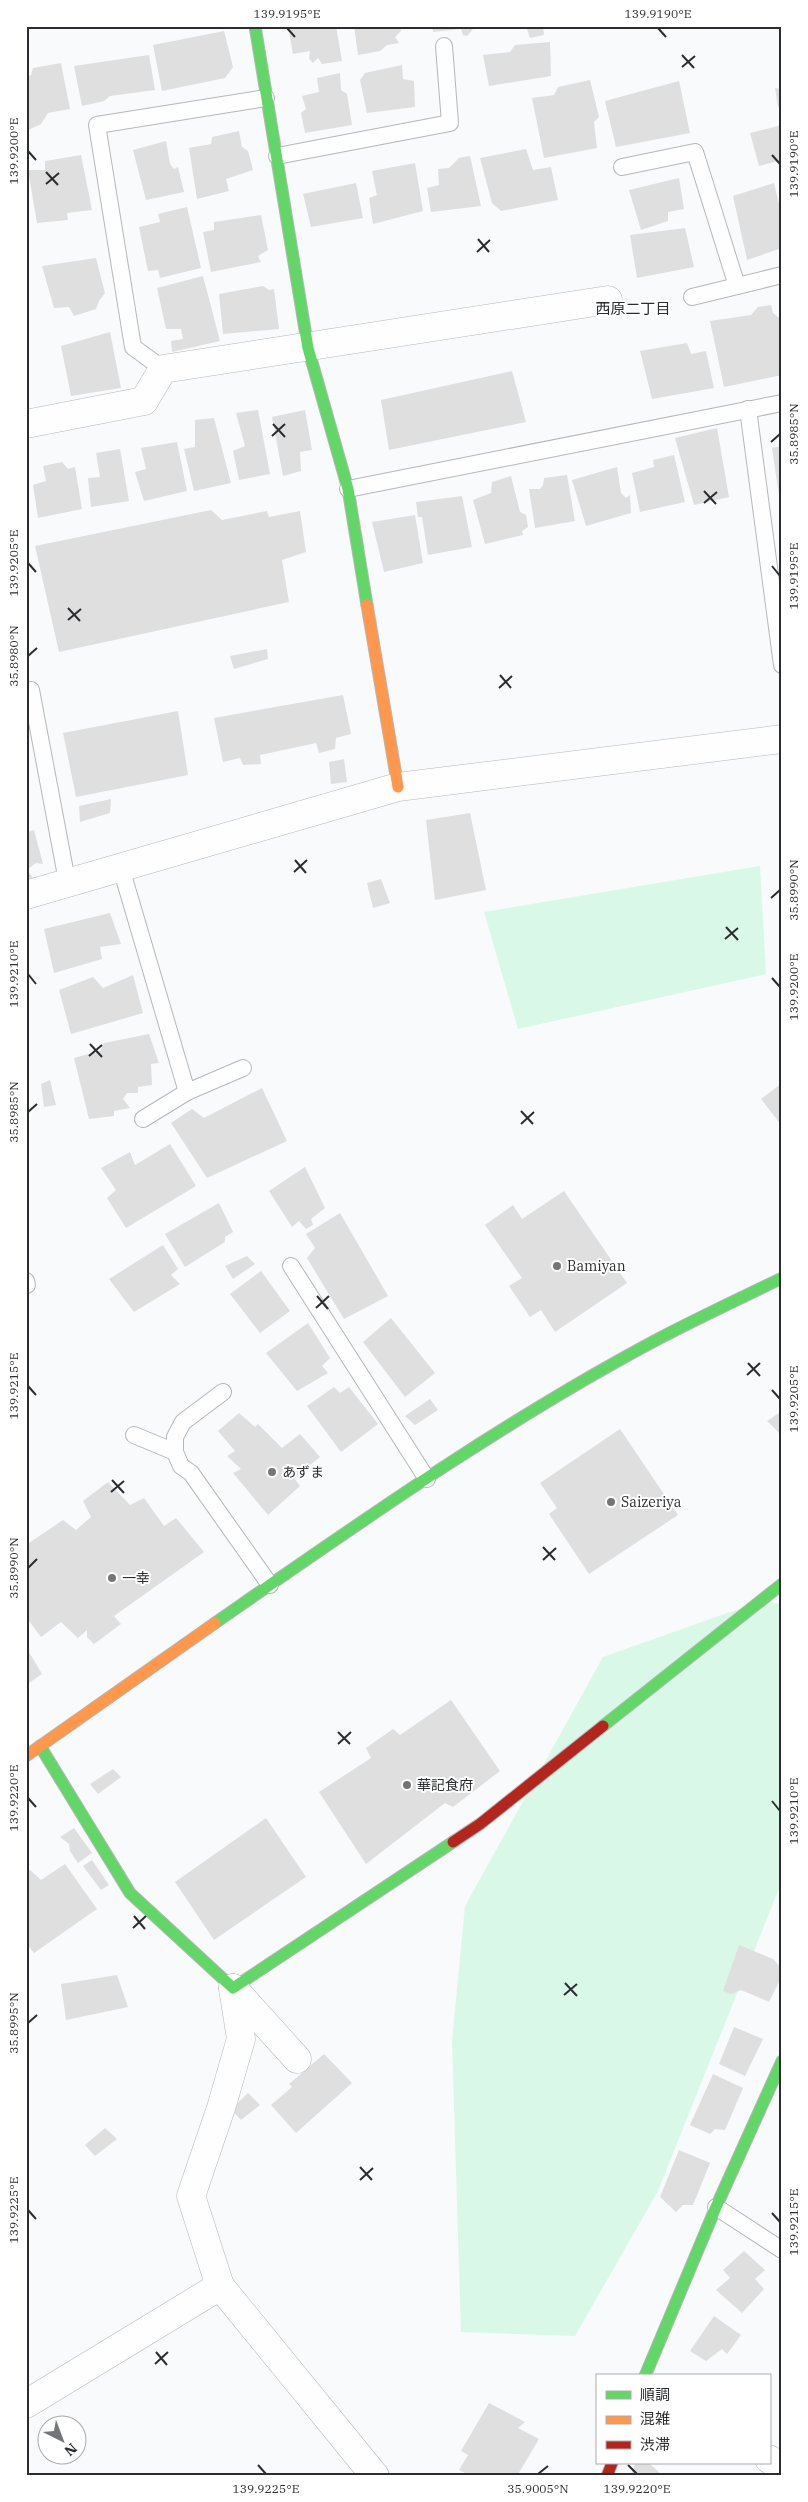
<svg xmlns="http://www.w3.org/2000/svg" width="808" height="2502" font-family="'IBM Plex Serif','Noto Sans JP',serif">
	<rect width="100%" height="100%" fill="#f8fafc"/>
	<!-- green -->
	<g fill="#daf8e8">
		<polygon points="760,866 766,974 518,1029 484,912"/>
		<polygon points="782,1603 782,1881 658,2191 575,2336 461,2332 452,2041 465,1906 603,1657 747,1606"/>
	</g>
	<!-- building -->
	<g fill="#dfdfe0">
		<polygon points="288,26 336,26 342,61 322,64 318,58 313,63 309,59 310,51 293,54"/>
		<polygon points="354,26 400,26 401,31 395,37 399,43 387,45 380,51 358,55"/>
		<polygon points="432,26 484,26 485,29 473,29 467,36 463,35 461,29 433,32"/>
		<polygon points="526,26 543,26 544,35 530,38"/>
		<polygon points="224,31 233,67 225,78 162,91 153,45"/>
		<polygon points="550,42 551,76 489,86 483,55 510,52 515,45"/>
		<polygon points="149,55 155,90 110,96 104,101 82,106 74,66"/>
		<polygon points="61,63 70,109 48,113 41,124 26,131 26,77 31,75 33,68"/>
		<polygon points="402,65 403,79 414,81 415,107 367,113 360,80 365,73"/>
		<polygon points="340,73 341,90 347,94 352,125 305,133 301,113 306,109 302,96 319,92 317,78"/>
		<polygon points="590,80 599,117 594,122 597,148 544,158 532,98 554,95 558,87"/>
		<polygon points="679,81 690,133 616,147 605,101"/>
		<polygon points="775,88 782,89 782,106 778,107"/>
		<polygon points="782,125 782,160 759,166 750,133"/>
		<polygon points="239,131 242,147 248,151 253,170 226,179 229,191 197,199 189,148 211,144 212,137"/>
		<polygon points="166,141 170,164 174,169 178,167 184,192 146,200 133,150"/>
		<polygon points="526,149 533,170 551,167 558,200 501,211 492,203 480,158"/>
		<polygon points="81,155 92,210 67,213 68,220 37,223 28,170 45,170 45,161"/>
		<polygon points="470,156 481,206 431,212 427,188 439,185 438,169 449,168 459,158"/>
		<polygon points="415,163 423,211 373,224 369,198 377,195 372,171"/>
		<polygon points="679,178 684,209 668,212 668,221 641,230 629,190"/>
		<polygon points="356,183 363,218 311,227 303,194"/>
		<polygon points="774,183 782,216 782,248 747,260 733,196"/>
		<polygon points="187,207 201,268 160,278 158,270 148,271 139,227 160,222 158,214"/>
		<polygon points="261,215 268,250 258,256 261,262 211,272 203,232 214,230 214,222"/>
		<polygon points="685,228 694,267 637,278 630,235"/>
		<polygon points="96,258 105,293 99,301 96,309 74,316 69,307 54,308 42,266"/>
		<polygon points="203,276 220,341 172,352 171,341 183,339 181,329 166,329 157,288"/>
		<polygon points="263,286 269,290 274,289 279,329 223,334 219,294"/>
		<polygon points="771,305 773,313 778,317 782,316 782,375 724,387 710,321 751,315 758,307"/>
		<polygon points="110,332 121,388 71,396 61,346"/>
		<polygon points="687,343 691,354 706,351 714,388 652,399 640,351"/>
		<polygon points="512,371 526,422 389,450 381,400"/>
		<polygon points="258,410 270,474 239,480 233,451 245,446 236,413"/>
		<polygon points="305,410 312,450 300,452 301,471 283,476 272,417"/>
		<polygon points="214,418 231,483 194,491 184,449 195,447 195,420"/>
		<polygon points="717,428 729,497 694,505 675,438"/>
		<polygon points="177,442 187,491 144,501 135,472 146,469 141,448"/>
		<polygon points="782,446 782,496 779,496 772,448"/>
		<polygon points="120,449 129,501 91,507 88,478 100,477 96,453"/>
		<polygon points="674,455 685,502 640,512 632,473 654,467 653,460"/>
		<polygon points="62,462 68,469 75,467 82,509 38,518 33,485 46,481 43,466"/>
		<polygon points="617,467 621,493 626,498 630,495 631,513 586,526 572,480"/>
		<polygon points="567,475 575,521 535,528 529,489 540,489 543,485 544,478"/>
		<polygon points="511,476 520,512 526,515 528,527 522,531 523,535 485,544 473,500 491,493 492,482"/>
		<polygon points="462,496 472,547 428,555 422,517 418,517 416,502"/>
		<polygon points="211,510 222,520 267,511 269,517 300,511 306,552 282,560 289,602 59,652 35,546"/>
		<polygon points="415,515 423,563 384,572 372,522"/>
		<polygon points="267,649 268,659 234,669 230,656"/>
		<polygon points="343,695 351,734 336,738 335,749 319,753 316,743 260,755 261,764 243,765 240,758 223,762 214,718"/>
		<polygon points="178,711 188,775 76,797 63,733"/>
		<polygon points="344,759 347,782 331,784 329,762"/>
		<polygon points="111,799 110,813 80,822 79,806"/>
		<polygon points="470,813 486,890 435,900 426,820"/>
		<polygon points="34,830 43,864 36,863 27,870 33,878 26,879 26,832"/>
		<polygon points="381,879 390,903 373,908 367,883"/>
		<polygon points="110,913 121,944 100,947 102,959 54,973 44,929"/>
		<polygon points="133,975 143,1013 71,1034 59,990 93,977 103,988"/>
		<polygon points="149,1034 159,1063 151,1064 152,1085 138,1087 138,1093 127,1093 123,1099 130,1108 114,1111 114,1116 89,1119 74,1058 100,1051 104,1043"/>
		<polygon points="50,1080 56,1105 44,1107 41,1084"/>
		<polygon points="782,1083 782,1126 761,1099"/>
		<polygon points="262,1088 287,1141 207,1178 171,1123 192,1109 204,1118"/>
		<polygon points="170,1144 196,1186 126,1228 107,1198 116,1190 101,1168 130,1152 135,1165"/>
		<polygon points="305,1167 325,1208 311,1219 313,1225 306,1229 299,1221 292,1227 269,1191"/>
		<polygon points="564,1191 627,1283 555,1332 541,1310 530,1317 509,1286 522,1278 485,1225 513,1205 522,1219"/>
		<polygon points="219,1203 233,1232 225,1237 225,1242 185,1267 165,1234"/>
		<polygon points="340,1213 388,1296 344,1319 307,1258 315,1248 306,1234"/>
		<polygon points="163,1245 178,1269 171,1275 180,1284 134,1312 109,1279"/>
		<polygon points="247,1256 255,1264 233,1279 225,1266"/>
		<polygon points="261,1271 290,1311 260,1333 230,1294"/>
		<polygon points="391,1318 435,1373 405,1397 363,1342"/>
		<polygon points="308,1323 330,1358 322,1366 328,1373 297,1391 266,1353"/>
		<polygon points="334,1387 340,1393 349,1387 378,1424 341,1452 307,1406"/>
		<polygon points="430,1399 438,1410 415,1425 405,1416"/>
		<polygon points="782,1411 782,1431 779,1433 767,1421"/>
		<polygon points="239,1413 255,1427 258,1424 282,1448 300,1434 320,1457 294,1478 300,1486 268,1515 233,1473 241,1469 227,1456 235,1451 218,1431"/>
		<polygon points="620,1429 678,1515 589,1574 549,1514 557,1508 540,1483"/>
		<polygon points="108,1482 130,1505 144,1498 164,1526 176,1518 204,1552 114,1616 121,1624 94,1644 87,1637 87,1630 78,1638 61,1622 41,1637 26,1617 26,1568 30,1565 26,1562 26,1545 63,1520 76,1530 91,1517 83,1501"/>
		<polygon points="26,1647 42,1674 26,1685"/>
		<polygon points="451,1700 500,1771 453,1807 445,1803 366,1864 319,1792 371,1758 366,1748 393,1729 400,1735"/>
		<polygon points="113,1769 121,1777 98,1794 90,1784"/>
		<polygon points="266,1818 306,1877 214,1940 175,1882"/>
		<polygon points="74,1828 92,1853 78,1863 70,1851 69,1844 60,1837"/>
		<polygon points="92,1860 109,1885 101,1890 83,1866"/>
		<polygon points="65,1864 97,1909 34,1953 26,1943 26,1873 30,1870 41,1880"/>
		<polygon points="739,1945 773,1959 782,1969 782,1976 769,2002 741,1990 731,1994 723,1991"/>
		<polygon points="117,1975 128,2007 66,2020 61,1984"/>
		<polygon points="734,2027 763,2039 745,2076 719,2064"/>
		<polygon points="324,2054 352,2083 296,2133 271,2105 292,2087 289,2084"/>
		<polygon points="713,2074 743,2088 725,2130 715,2129 710,2134 690,2125"/>
		<polygon points="248,2093 260,2105 241,2120 231,2109"/>
		<polygon points="105,2128 117,2139 95,2156 85,2145"/>
		<polygon points="679,2150 710,2163 693,2205 683,2205 676,2212 660,2197"/>
		<polygon points="744,2251 765,2270 755,2279 764,2289 742,2313 716,2290 730,2278 723,2270"/>
		<polygon points="714,2316 741,2335 727,2354 722,2349 706,2361 690,2351"/>
		<polygon points="489,2403 525,2422 518,2428 539,2439 517,2476 471,2476 459,2470 468,2455 461,2451"/>
		<polygon points="636,2463 649,2463 663,2476 630,2476"/>
	</g>
	<g fill="none" stroke-linecap="round" stroke-linejoin="round">
		<defs>
			<g id="lane">
				<polyline points="277,156 450,123 444,46"/>
				<polyline points="622,167 695,152 737,286"/>
				<polyline points="692,297 782,275"/>
				<polyline points="163,369 133,347 97,125 266,98"/>
				<polyline points="748,409 782,665"/>
				<polyline points="348,489 782,403"/>
				<polyline points="31,690 67,881"/>
				<polyline points="121,868 187,1092"/>
				<polyline points="143,1119 187,1092 243,1068"/>
				<polyline points="291,1266 427,1479"/>
				<polyline points="26,1281 27,1285"/>
				<polyline points="134,1435 175,1452 181,1466 191,1473 270,1585"/>
				<polyline points="175,1452 175,1437 183,1422 223,1392"/>
				<polyline points="716,2207 782,2250"/>
			</g>
			<g id="street">
				<polyline points="26,424 144,401 163,369 608,300"/>
				<polyline points="26,895 398,787 782,739"/>
				<polyline points="233,1988 297,2059"/>
				<polyline points="220,2286 191,2196 221,2108 241,2039 233,1988"/>
				<polyline points="26,2404 220,2286 375,2476"/>
				<polyline points="769,2459 782,2468"/>
			</g>
			<g id="fast">
				<polyline points="255,26 308,348 348,489 367,605"/>
				<path d="M215,1623C359,1523 505,1420 660,1338C700,1317 741,1298 782,1278"/>
				<polyline points="603,1726 782,1584"/>
				<polyline points="40,1746 130,1893 233,1988 453,1842"/>
				<polyline points="645,2376 716,2207 782,2061"/>
			</g>
			<g id="slow">
				<polyline points="367,605 398,787"/>
				<polyline points="26,1756 215,1623"/>
			</g>
			<g id="jam">
				<polyline points="453,1842 480,1824 603,1726"/>
				<polyline points="607,2476 612,2463"/>
			</g>
		</defs>
		<!-- lane casing -->
		<use href="#lane" stroke="#b5b7b9" stroke-width="18"/>
		<!-- street casing -->
		<use href="#street" stroke="#b5b7b9" stroke-width="29"/>
		<!-- fast casing -->
		<use href="#fast" stroke="#b5b7b9" stroke-width="13"/>
		<!-- slow casing -->
		<use href="#slow" stroke="#b5b7b9" stroke-width="13"/>
		<!-- jam casing -->
		<use href="#jam" stroke="#b5b7b9" stroke-width="13"/>
		<!-- lane -->
		<use href="#lane" stroke="#fefeff" stroke-width="16"/>
		<!-- street -->
		<use href="#street" stroke="#fefeff" stroke-width="28"/>
		<!-- fast -->
		<use href="#fast" stroke="#63d668" stroke-width="11"/>
		<!-- slow -->
		<use href="#slow" stroke="#ff974d" stroke-width="11"/>
		<!-- jam -->
		<use href="#jam" stroke="#b3261e" stroke-width="11"/>
	</g>
	<!-- ticks -->
	<path fill="none" stroke="#2b2d2f" stroke-width="2" d="M287,28L295,37M658,28L666,37M682,55L694,68M682,67L695,56M28,151L36,160M772,155L780,164M46,172L58,185M46,184L59,173M478,239L489,252M477,252L490,240M273,424L285,437M272,436L285,424M771,442L780,434M704,491L716,504M704,503L717,492M28,563L36,572M772,566L780,576M68,608L80,621M68,620L81,609M28,656L37,648M500,675L511,688M499,688L512,676M295,860L306,873M294,872L307,860M771,898L780,890M726,927L738,940M725,939L738,928M28,974L36,984M772,978L780,987M90,1044L102,1057M89,1056L102,1045M521,1111L533,1124M28,1112L37,1104M521,1124L534,1112M317,1296L328,1309M316,1308L329,1296M748,1363L760,1376M747,1375L760,1363M28,1386L36,1395M772,1390L780,1399M112,1480L124,1493M111,1492L124,1481M543,1547L555,1560M543,1560L556,1548M28,1568L37,1559M338,1732L350,1744M338,1744L351,1732M28,1798L36,1807M772,1801L780,1811M134,1916L145,1929M133,1928L146,1916M565,1983L577,1996M564,1995L577,1984M28,2023L37,2015M360,2167L372,2180M360,2180L373,2168M28,2210L36,2219M772,2213L780,2222M156,2352L167,2365M155,2364L168,2352M258,2465L266,2474M628,2465L637,2474M538,2474L548,2466"/>
	<!-- markers -->
	<g fill="#737577" stroke="#fff" stroke-width="2">
		<circle cx="557" cy="1266" r="5"/>
		<circle cx="272" cy="1472" r="5"/>
		<circle cx="611" cy="1502" r="5"/>
		<circle cx="112" cy="1578" r="5"/>
		<circle cx="407" cy="1785" r="5"/>
	</g>
	<g text-anchor="middle" dominant-baseline="central" stroke-width="4" stroke-linejoin="round" paint-order="stroke">
		<!-- poi labels -->
		<g font-size="14" fill="#2b2d2f" stroke="#fff" text-anchor="start">
			<text x="567" y="1266">Bamiyan</text>
			<text x="282" y="1472">あずま</text>
			<text x="621" y="1502">Saizeriya</text>
			<text x="122" y="1578">一幸</text>
			<text x="417" y="1785">華記食府</text>
		</g>
		<!-- neighbourhood labels -->
		<g font-size="15" fill="#2b2d2f" stroke="#fff">
			<text x="633" y="308">西原二丁目</text>
		</g>
	</g>
	<!-- border -->
	<rect width="808" height="2502" fill="none" stroke="#ffffff" stroke-width="55"/>
	<!-- legend -->
	<rect x="596" y="2374" width="175" height="90" fill="#ffffff" stroke="#aaabac"/>
	<rect x="606" y="2391" width="25" height="8" fill="#63d668" stroke="#aaabac"/>
	<text x="640" y="2400" font-size="15" fill="#2b2d2f">順調</text>
	<rect x="606" y="2416" width="25" height="8" fill="#ff974d" stroke="#aaabac"/>
	<text x="640" y="2424" font-size="15" fill="#2b2d2f">混雑</text>
	<rect x="606" y="2441" width="25" height="8" fill="#b3261e" stroke="#aaabac"/>
	<text x="640" y="2450" font-size="15" fill="#2b2d2f">渋滞</text>
	<!-- north arrow -->
	<g transform="translate(62 2440) rotate(138)"><circle r="24" fill="#ffffff" stroke="#aaabac"/>
	<path d="M0-4L9 19L0 12L-9 19Z" fill="#737577"/>
	<text y="-8" font-size="14" font-weight="bold" text-anchor="middle" fill="#2b2d2f">N</text>
	</g>
	<rect x="28" y="28" width="752" height="2446" fill="none" stroke="#2b2d2f" stroke-width="2"/>
	<g font-size="12" text-anchor="middle" fill="#2b2d2f">
		<text x="287" y="18">139.9195°E</text>
		<text x="658" y="18">139.9190°E</text>
		<text transform="translate(14 151) rotate(-90)" y="4">139.9200°E</text>
		<text transform="translate(794 164) rotate(-90)" y="4">139.9190°E</text>
		<text transform="translate(794 434) rotate(-90)" y="4">35.8985°N</text>
		<text transform="translate(14 563) rotate(-90)" y="4">139.9205°E</text>
		<text transform="translate(794 576) rotate(-90)" y="4">139.9195°E</text>
		<text transform="translate(14 656) rotate(-90)" y="4">35.8980°N</text>
		<text transform="translate(794 890) rotate(-90)" y="4">35.8990°N</text>
		<text transform="translate(14 974) rotate(-90)" y="4">139.9210°E</text>
		<text transform="translate(794 987) rotate(-90)" y="4">139.9200°E</text>
		<text transform="translate(14 1112) rotate(-90)" y="4">35.8985°N</text>
		<text transform="translate(14 1386) rotate(-90)" y="4">139.9215°E</text>
		<text transform="translate(794 1399) rotate(-90)" y="4">139.9205°E</text>
		<text transform="translate(14 1568) rotate(-90)" y="4">35.8990°N</text>
		<text transform="translate(14 1798) rotate(-90)" y="4">139.9220°E</text>
		<text transform="translate(794 1811) rotate(-90)" y="4">139.9210°E</text>
		<text transform="translate(14 2023) rotate(-90)" y="4">35.8995°N</text>
		<text transform="translate(14 2210) rotate(-90)" y="4">139.9225°E</text>
		<text transform="translate(794 2222) rotate(-90)" y="4">139.9215°E</text>
		<text x="266" y="2493">139.9225°E</text>
		<text x="538" y="2493">35.9005°N</text>
		<text x="637" y="2493">139.9220°E</text>
	</g>
</svg>
